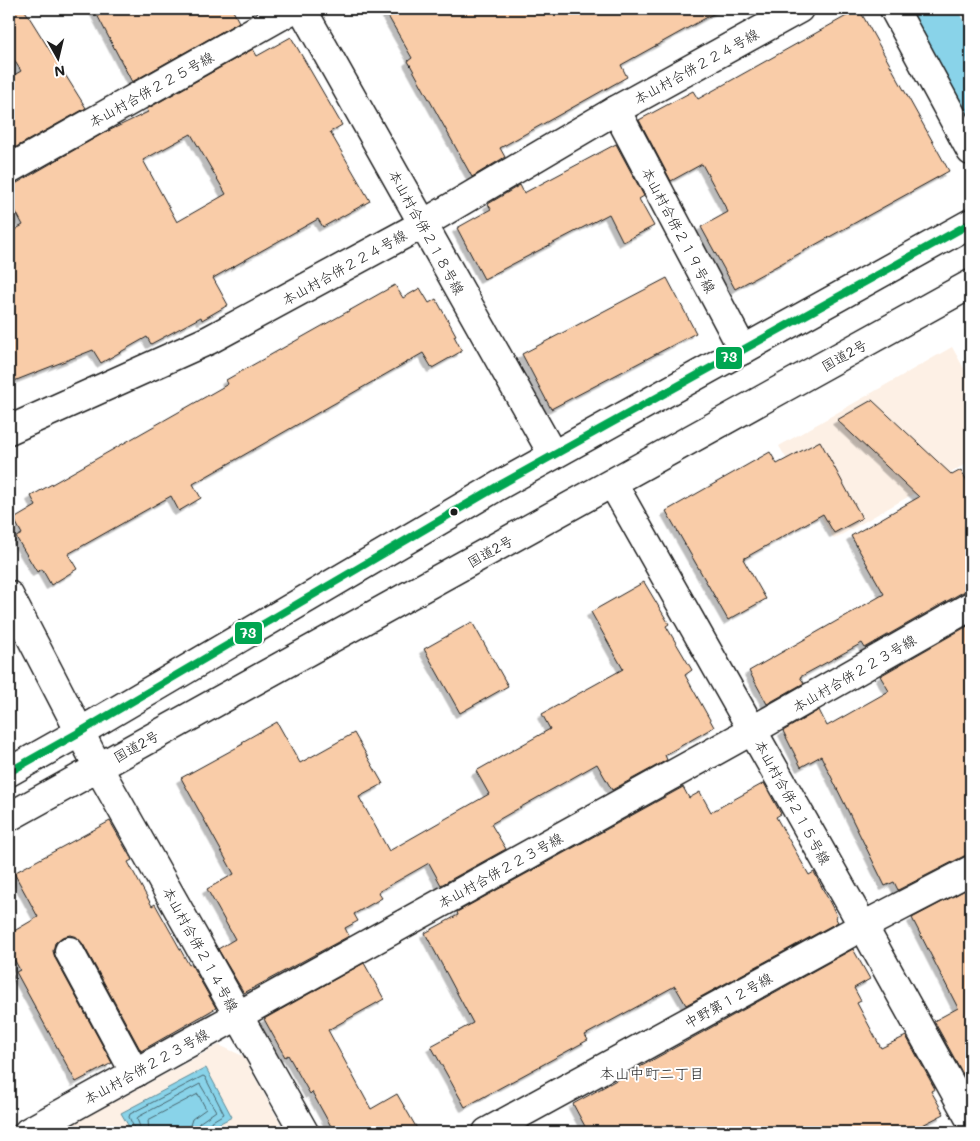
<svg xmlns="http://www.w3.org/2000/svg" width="980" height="1141" font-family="Mali,'Klee One',sans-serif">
	<defs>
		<filter id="shadow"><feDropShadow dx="-4.5" dy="4.5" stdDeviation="0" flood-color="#0004"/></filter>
	</defs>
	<rect width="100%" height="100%" fill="#fff"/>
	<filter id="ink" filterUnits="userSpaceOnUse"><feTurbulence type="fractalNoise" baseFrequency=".02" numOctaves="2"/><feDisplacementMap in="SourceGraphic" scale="10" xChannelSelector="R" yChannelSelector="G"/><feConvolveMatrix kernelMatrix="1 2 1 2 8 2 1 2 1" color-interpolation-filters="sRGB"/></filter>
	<g filter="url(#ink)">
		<!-- built -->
		<g fill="#fdf0e5">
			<polygon points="952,347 971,381 971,461 834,539 779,446"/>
			<polygon points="219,1045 243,1056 285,1132 59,1132"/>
		</g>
		<!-- water -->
		<polygon fill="#89d3e9" stroke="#5d8a97" points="206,1068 232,1117 203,1132 132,1132 121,1113"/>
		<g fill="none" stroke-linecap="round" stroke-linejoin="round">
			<!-- shore -->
			<g stroke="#48656e" stroke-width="1">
				<polyline points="136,1132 129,1117 130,1114 203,1076 205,1077 224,1114 204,1126 202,1132"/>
				<polyline points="142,1132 137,1119 138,1117 200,1084 216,1111 199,1123 196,1132"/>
				<polyline points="149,1132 148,1120 198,1094 206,1109 192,1119 188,1132"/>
			</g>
			<!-- river -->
			<polyline stroke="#89d3e9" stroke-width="58" points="924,9 971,95"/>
		</g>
		<!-- building -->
		<g fill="#f9cca8" stroke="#1c1c1c" fill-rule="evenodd" filter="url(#shadow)">
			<polygon points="9,9 24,9 86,108 9,151 9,78 21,71 9,52"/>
			<polygon points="94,9 232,9 239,22 132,82"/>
			<polygon points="384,9 722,9 621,65 627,77 500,148 505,157 472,177 408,61 412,58"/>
			<polygon points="859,9 949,171 735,289 701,227 728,212 702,164 671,181 639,120 693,91 698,99"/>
			<path d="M291,37L342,125L330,132L370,201L323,227L318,219L213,278L228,305L202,320L201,317L151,344L147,337L101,363L93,350L9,383V233L23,225L9,199V185L17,183L102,134L148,112L147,109L253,49L257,56ZM191,134L226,194L177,222L143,160Z"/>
			<polygon points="616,144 644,196 639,199 654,226 623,242 609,214 484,279 457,228 491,209 488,204 520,185 524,193"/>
			<polygon points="667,278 696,333 551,409 522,354"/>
			<polygon points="395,285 403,298 420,288 429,303 436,299 456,335 454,336 462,351 432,368 423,353 193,484 201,498 179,511 171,496 68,554 77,569 51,585 42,569 37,572 16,537 22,534 14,519 36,506 31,496 228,384 226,380"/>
			<polygon points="872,400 952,475 961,470 971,488 971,590 963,592 865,648 862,643 800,677 804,683 767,704 749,671 884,594 851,536 919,497 837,420"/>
			<polygon points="820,441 862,518 834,533 823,514 743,559 766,599 728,620 666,511 770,452 777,464"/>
			<polygon points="644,582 669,624 666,626 692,670 685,675 714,727 665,755 667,760 612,790 597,764 491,824 506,849 441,885 429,863 378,892 382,898 354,914 358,921 345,928 349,936 244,993 218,949 235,939 207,889 234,874 181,778 243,744 242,742 277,722 300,763 354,733 383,784 359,797 389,851 489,794 476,771 550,729 542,714 623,669 591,612"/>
			<polygon points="472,622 508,686 460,713 424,649"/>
			<polygon points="971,624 971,854 964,856 898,890 894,882 885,886 821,756 801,767 783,731 819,710 827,726 889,691 880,676"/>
			<polygon points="764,783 781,814 776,817 809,875 814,872 837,916 835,917 838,922 686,1005 675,986 585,1035 588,1040 465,1107 431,1046 473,1023 425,933 458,915 457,912 683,787 689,798 700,792 711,812"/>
			<polygon points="110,821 132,860 128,862 152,906 155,904 189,965 191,964 216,1008 141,1051 83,944 77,937 70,935 62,937 55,943 53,951 55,958 112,1063 76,1082 16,972 20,970 9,950 9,934 38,917 14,873"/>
			<polygon points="971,887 971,1070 963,1074 934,1021 958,1008 912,918"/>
			<polygon points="853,949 870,979 854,988 861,1001 857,1003 881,1048 906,1036 935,1089 931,1091 944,1114 909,1132 588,1132 573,1104"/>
			<polygon points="364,963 384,999 328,1030 371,1109 397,1094 419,1132 329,1132 333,1130 312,1092 310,1094 288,1055 285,1057 264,1019"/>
		</g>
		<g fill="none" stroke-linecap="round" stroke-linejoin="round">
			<defs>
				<g id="minor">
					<polyline points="302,9 553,455"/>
					<polyline points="894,9 971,151"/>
					<polyline points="616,110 743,350"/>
					<polyline points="9,169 293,9"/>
					<polyline points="9,430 209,340 423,224 616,110 799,9"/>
					<polyline points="613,484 863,926 971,1121"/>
					<polyline points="9,595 98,767 304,1132"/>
					<polyline points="69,951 135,1073"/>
					<polyline points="28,1132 753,730 971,606"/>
					<polyline points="487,1132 863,926 971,870"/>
				</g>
				<g id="highway">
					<polyline points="9,772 80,732 498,486 971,223"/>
					<polyline points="9,817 971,284"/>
				</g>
			</defs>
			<!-- minor casing -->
			<use href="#minor" stroke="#1c1c1c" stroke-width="31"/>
			<!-- highway casing -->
			<use href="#highway" stroke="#1c1c1c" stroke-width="31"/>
			<!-- minor -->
			<use href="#minor" stroke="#fff" stroke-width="28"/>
			<!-- highway -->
			<use href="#highway" stroke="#fff" stroke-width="28"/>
			<defs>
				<polyline id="bus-1" points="9,772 80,732 498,486 971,223"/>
			</defs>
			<!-- bus-1 casing -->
			<use href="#bus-1" stroke="#fff" stroke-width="11"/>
			<!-- bus-1 -->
			<use href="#bus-1" stroke="#00a651" stroke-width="8"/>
		</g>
	</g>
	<!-- markers -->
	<circle fill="#1c1c1c" stroke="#fff" stroke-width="2" cx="454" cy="512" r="4.5"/>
	<g text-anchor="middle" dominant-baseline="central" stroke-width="4" stroke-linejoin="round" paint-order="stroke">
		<!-- street labels -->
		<g font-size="14" fill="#1c1c1c" stroke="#fff">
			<text transform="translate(696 66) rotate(-29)">本山村合併２２４号線</text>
			<text transform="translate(151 89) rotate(-29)">本山村合併２２５号線</text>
			<text transform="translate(679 230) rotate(62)">本山村合併２１９号線</text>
			<text transform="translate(427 232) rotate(61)">本山村合併２１８号線</text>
			<text transform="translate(344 267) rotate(-29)">本山村合併２２４号線</text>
			<text transform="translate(844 355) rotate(-29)">国道2号</text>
			<text transform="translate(490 551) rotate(-29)">国道2号</text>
			<text transform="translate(854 673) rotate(-30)">本山村合併２２３号線</text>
			<text transform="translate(136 746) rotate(-29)">国道2号</text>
			<text transform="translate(793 802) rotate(61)">本山村合併２１５号線</text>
			<text transform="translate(500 870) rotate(-29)">本山村合併２２３号線</text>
			<text transform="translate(201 949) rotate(61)">本山村合併２１４号線</text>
			<text transform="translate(728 1000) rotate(-29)">中野第１２号線</text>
			<text transform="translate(146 1066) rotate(-29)">本山村合併２２３号線</text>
		</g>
		<!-- neighbourhood labels -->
		<g font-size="15" fill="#1c1c1c" stroke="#fff">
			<text x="652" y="1073">本山中町二丁目</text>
		</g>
	</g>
	<g stroke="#fff" stroke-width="2">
		<rect x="715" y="346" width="28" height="24" rx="5" fill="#00a651"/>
		<rect x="234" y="621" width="29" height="24" rx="5" fill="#00a651"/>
	</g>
	<g font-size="14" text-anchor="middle" font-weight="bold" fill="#fff">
		<text x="729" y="362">73</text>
		<text x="248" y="638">73</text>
	</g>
	<!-- margin -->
	<rect width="980" height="1141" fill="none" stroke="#fff" stroke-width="30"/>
	<rect x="15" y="15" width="950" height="1111" fill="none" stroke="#1c1c1c" stroke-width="2" filter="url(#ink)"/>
	<!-- north arrow -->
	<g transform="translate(58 58) rotate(172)" stroke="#ffffff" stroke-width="4" paint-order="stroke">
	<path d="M0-4L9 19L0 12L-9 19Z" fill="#1c1c1c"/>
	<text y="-8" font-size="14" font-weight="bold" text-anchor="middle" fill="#1c1c1c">N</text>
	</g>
</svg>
